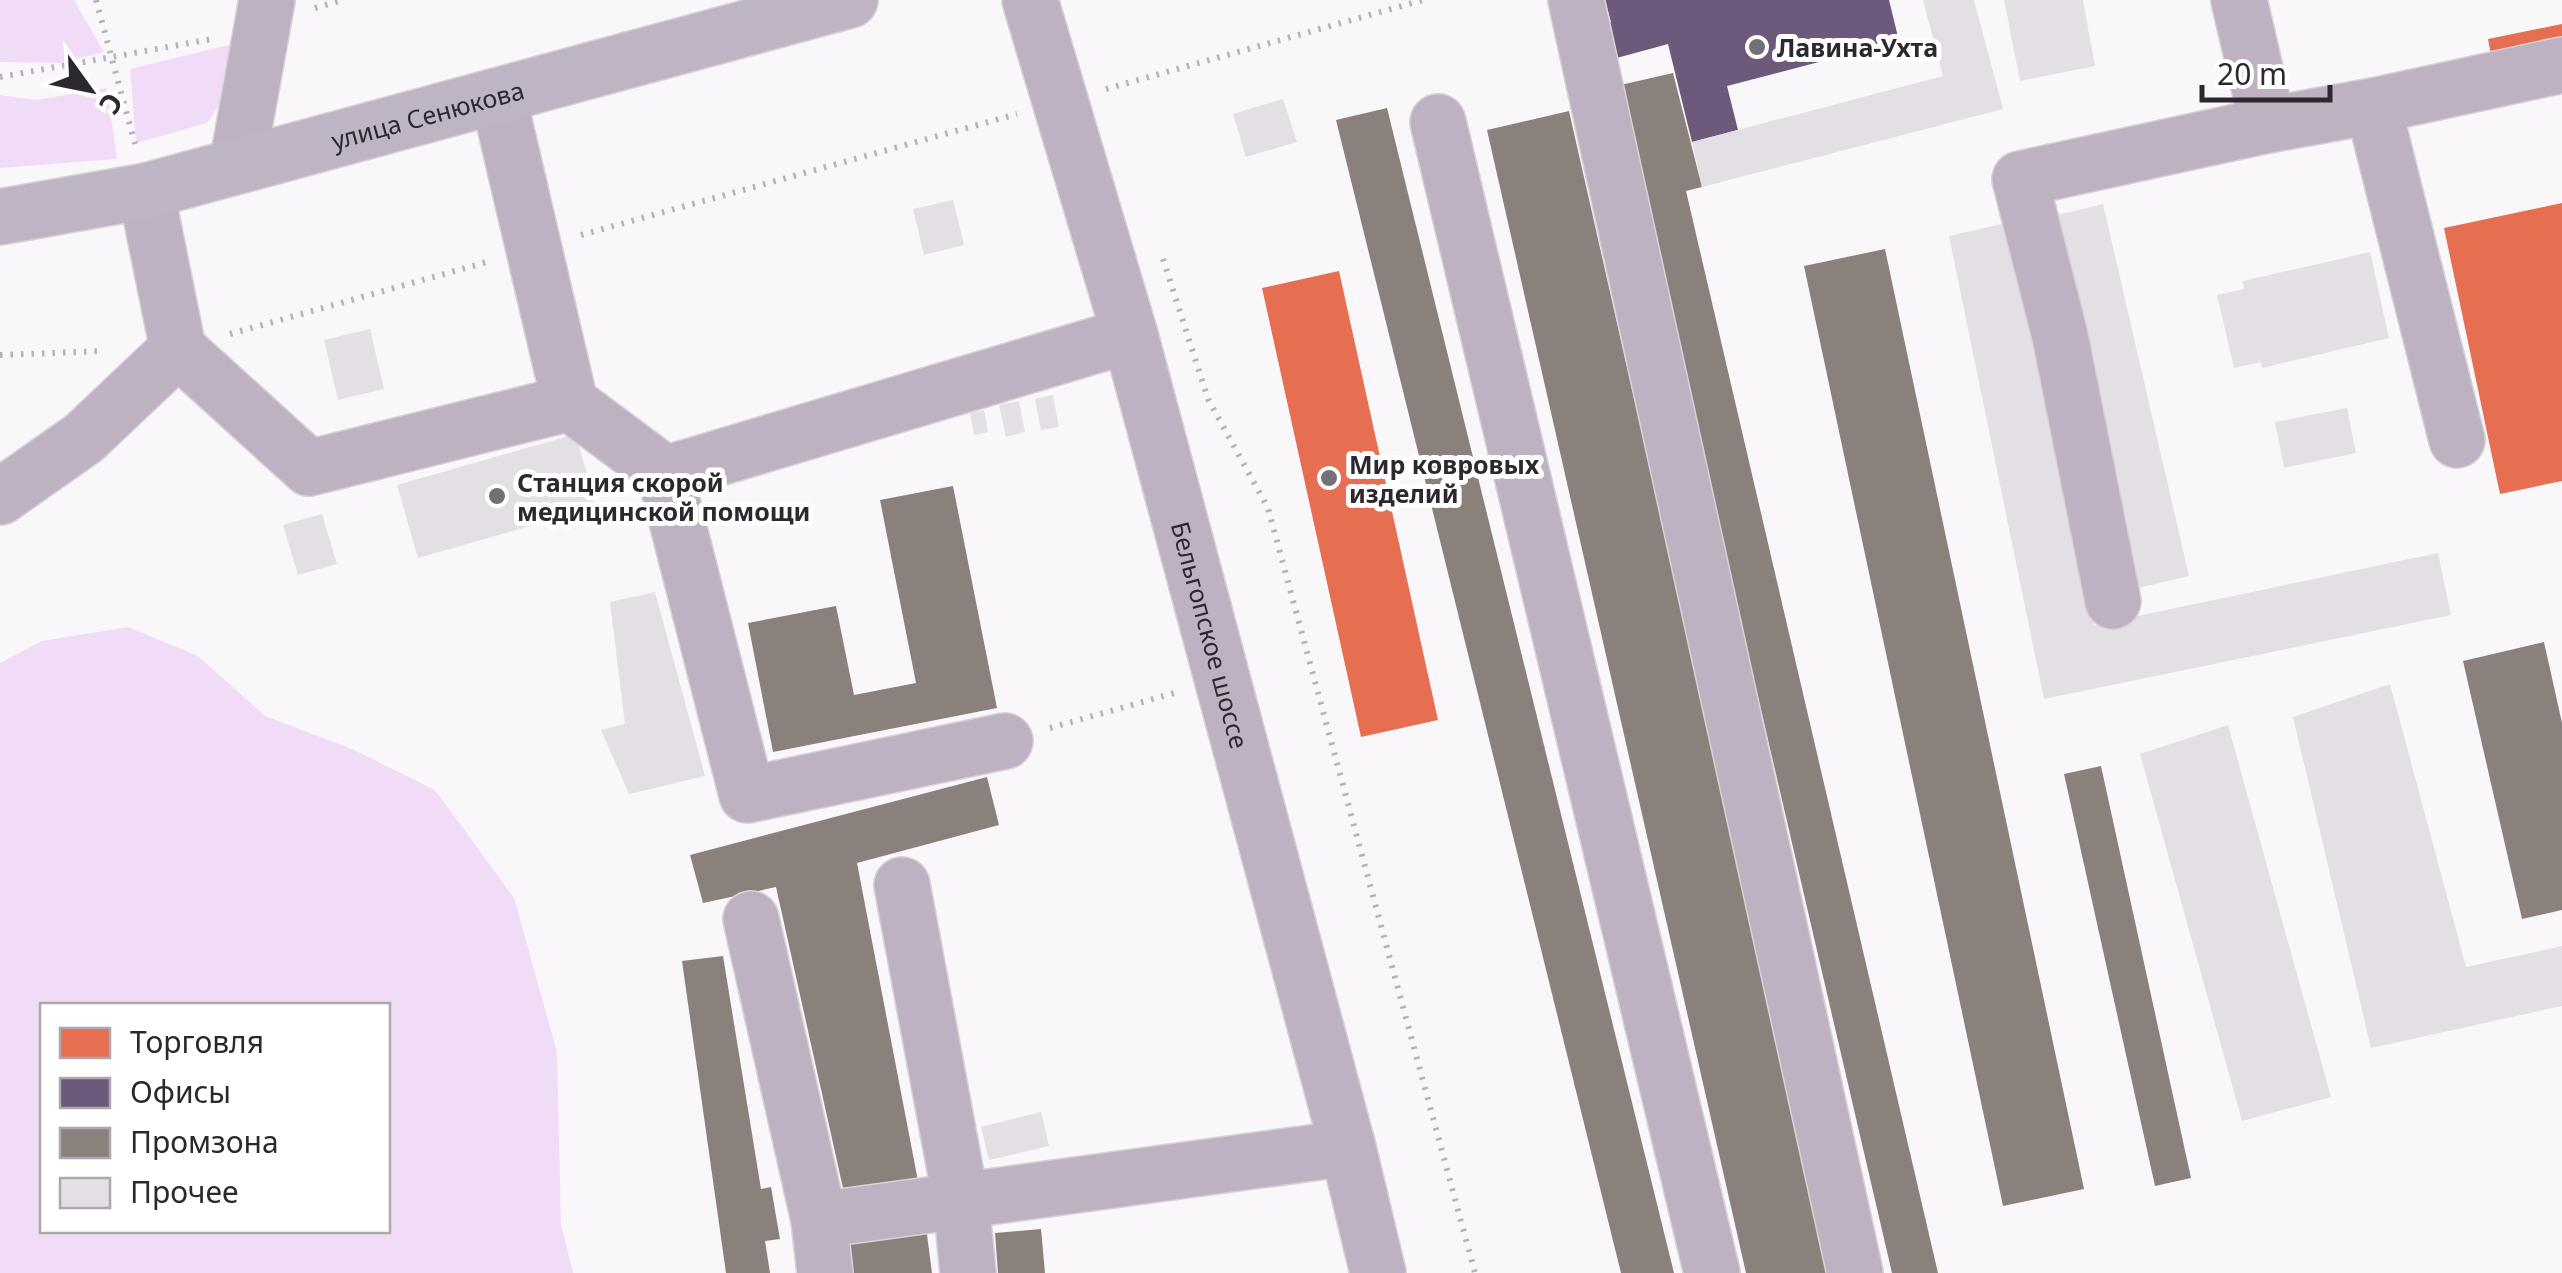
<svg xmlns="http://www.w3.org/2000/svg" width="2562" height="1273" font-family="'Noto Sans',sans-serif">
	<rect width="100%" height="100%" fill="#faf7fb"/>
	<!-- green -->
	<g fill="#f1dcf8" fill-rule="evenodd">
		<polygon points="0,0 74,0 104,52 60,63 0,62"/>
		<polygon points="241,42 228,92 207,123 136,143 130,69"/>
		<polygon points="107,88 117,159 0,168 0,95 36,100"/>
		<path d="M128,627L198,656L265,716L352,749L435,790L514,898L557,1052L561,1225L573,1273H0V663L42,641ZM42,1006H388V1230H42Z"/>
	</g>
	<!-- shops -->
	<g fill="#e76f51">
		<polygon points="2562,24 2562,46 2492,60 2488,39"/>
		<polygon points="2562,203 2562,481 2500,494 2444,228"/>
		<polygon points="1339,271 1438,720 1361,737 1262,288"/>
	</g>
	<!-- offices -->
	<polygon fill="#6d597a" points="1605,0 1889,0 1899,41 1727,86 1738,130 1692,142 1668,44 1602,62 1593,27 1611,22"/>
	<!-- industry -->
	<g fill="#8a817c">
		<polygon points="1673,73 1702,187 1686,191 1938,1273 1892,1273 1616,86"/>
		<polygon points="1387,108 1674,1273 1621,1273 1336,120"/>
		<polygon points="1569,111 1832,1273 1746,1273 1487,130"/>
		<polygon points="1885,249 2084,1189 2003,1206 1804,266"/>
		<polygon points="953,486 997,708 773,752 748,623 836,606 854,695 916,683 880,500"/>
		<polygon points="2544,642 2562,723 2562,910 2522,919 2463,661"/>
		<polygon points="2101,766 2191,1178 2155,1186 2064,774"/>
		<polygon points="987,777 999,825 857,863 918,1181 845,1197 776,887 703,903 690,855"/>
		<polygon points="723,956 761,1189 771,1187 780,1239 765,1241 770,1273 726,1273 682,961"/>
		<polygon points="926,1227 932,1273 845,1273 841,1239"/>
		<polygon points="1041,1229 1045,1273 998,1273 995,1233"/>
	</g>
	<!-- building -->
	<g fill="#e3dfe5">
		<polygon points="1923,0 1974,0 2003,109 1702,187 1692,142 1943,76"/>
		<polygon points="2004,0 2083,0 2095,66 2020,81"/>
		<polygon points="1283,99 1297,142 1246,157 1233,114"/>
		<polygon points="953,200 964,245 924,255 913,209"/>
		<polygon points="2103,204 2189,576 2138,588 2052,216"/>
		<polygon points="2011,222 2094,625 2438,553 2451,615 2044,699 1949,236"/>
		<polygon points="2370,252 2389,338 2262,368 2261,362 2234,368 2217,295 2244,289 2243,281"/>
		<polygon points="370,329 384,389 338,400 324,340"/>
		<polygon points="1053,395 1059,427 1041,430 1035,399"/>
		<polygon points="1019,401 1025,432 1006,437 999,405"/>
		<polygon points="2347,408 2356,453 2284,468 2275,422"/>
		<polygon points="984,410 988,432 974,435 970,413"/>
		<polygon points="576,434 596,507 418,558 397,485"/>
		<polygon points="322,514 337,564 298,575 283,525"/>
		<polygon points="655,592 705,776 629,794 601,730 625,724 610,602"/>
		<polygon points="2390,684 2466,967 2562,946 2562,1006 2371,1048 2293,717"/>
		<polygon points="2228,725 2331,1097 2242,1121 2140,754"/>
		<polygon points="1041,1112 1049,1146 989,1160 981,1127"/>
	</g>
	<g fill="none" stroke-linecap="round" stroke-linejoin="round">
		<defs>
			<g id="minor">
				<path id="s1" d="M1030,0L1130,335L1348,1148L1378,1273"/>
				<polyline points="1576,0 1855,1273"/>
				<polyline points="2239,0 2268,125 2373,106 2457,440"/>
				<polyline points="2373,106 2562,65"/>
				<polyline points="1438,122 1712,1273"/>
				<polyline points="237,166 267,0"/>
				<polyline points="146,191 178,349 309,468 570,403 498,96"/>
				<polyline points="570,403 665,474 1130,335"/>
				<polyline points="665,474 747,795 1005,741"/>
				<polyline points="0,497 84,438 178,349"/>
				<polyline points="2113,601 2060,336 2020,179 2268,125"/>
				<polyline points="902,885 961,1201 968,1273"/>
				<polyline points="751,919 819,1220 825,1273"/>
				<polyline points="819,1220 1348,1148"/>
			</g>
			<g id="major">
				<path id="s2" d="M0,217L146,191L850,0"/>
			</g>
		</defs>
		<!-- minor casing -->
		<use href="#minor" stroke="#d5d3d5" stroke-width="58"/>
		<!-- major casing -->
		<use href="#major" stroke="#d5d3d5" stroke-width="58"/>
		<!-- path -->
		<g stroke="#b8b0ba" stroke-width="6" stroke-dasharray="2.5 8" stroke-linecap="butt">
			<polyline points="96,0 135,144"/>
			<polyline points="315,8 342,0"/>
			<polyline points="0,77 212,39"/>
			<polyline points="1106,89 1423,0"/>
			<polyline points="581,235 1017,114"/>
			<polyline points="1163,259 1208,399 1268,508 1475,1273"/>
			<polyline points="230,334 487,262"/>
			<polyline points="0,355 104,351"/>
			<polyline points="1050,728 1178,692"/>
		</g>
		<!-- minor -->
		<use href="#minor" stroke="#beb2c2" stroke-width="55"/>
		<!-- major -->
		<use href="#major" stroke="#bfb4c4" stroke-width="55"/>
	</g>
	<!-- markers -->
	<g fill="#757076" stroke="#fff" stroke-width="4">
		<circle cx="1757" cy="47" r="10"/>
		<circle cx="1329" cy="478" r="10"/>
		<circle cx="497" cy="496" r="10"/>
	</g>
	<g text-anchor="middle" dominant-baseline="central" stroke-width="10" stroke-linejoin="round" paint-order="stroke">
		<!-- poi labels -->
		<g font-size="25" font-weight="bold" fill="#2d282f" stroke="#fff" text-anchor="start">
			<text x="1777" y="47">Лавина-Ухта</text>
			<text x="1349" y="464">Мир ковровых<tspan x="1349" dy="29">изделий</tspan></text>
			<text x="517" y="482">Станция скорой<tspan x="517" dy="29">медицинской помощи</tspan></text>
		</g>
		<!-- street labels -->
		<g font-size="25" fill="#2d282f" stroke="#fff">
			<text stroke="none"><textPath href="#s2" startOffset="440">улица Сенюкова</textPath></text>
			<text stroke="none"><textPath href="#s1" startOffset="660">Бельгопское шоссе</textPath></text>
		</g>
	</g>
	<!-- legend -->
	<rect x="40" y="1003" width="350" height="230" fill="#ffffff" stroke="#aba9ac" stroke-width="2.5"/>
	<rect x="60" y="1028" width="50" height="30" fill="#e76f51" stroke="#aba9ac" stroke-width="2.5"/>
	<text x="130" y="1053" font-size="30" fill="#2d282f">Торговля</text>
	<rect x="60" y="1078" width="50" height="30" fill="#6d597a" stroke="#aba9ac" stroke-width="2.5"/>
	<text x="130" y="1103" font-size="30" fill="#2d282f">Офисы</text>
	<rect x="60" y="1128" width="50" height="30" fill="#8a817c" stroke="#aba9ac" stroke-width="2.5"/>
	<text x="130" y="1153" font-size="30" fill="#2d282f">Промзона</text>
	<rect x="60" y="1178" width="50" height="30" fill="#e3dfe5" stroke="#aba9ac" stroke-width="2.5"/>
	<text x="130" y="1203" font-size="30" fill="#2d282f">Прочее</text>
	<!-- north arrow -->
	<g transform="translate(90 90) rotate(123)" stroke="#ffffff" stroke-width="8" paint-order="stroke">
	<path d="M0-8L18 38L0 25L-18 38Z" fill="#2d282f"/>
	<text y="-15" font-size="28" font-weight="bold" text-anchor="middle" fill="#2d282f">С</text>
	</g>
	<!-- scale -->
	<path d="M2202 85v15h128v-15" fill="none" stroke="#2d282f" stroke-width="5"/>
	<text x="2217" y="85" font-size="30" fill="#2d282f" stroke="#ffffff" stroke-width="8" paint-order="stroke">20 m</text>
</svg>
